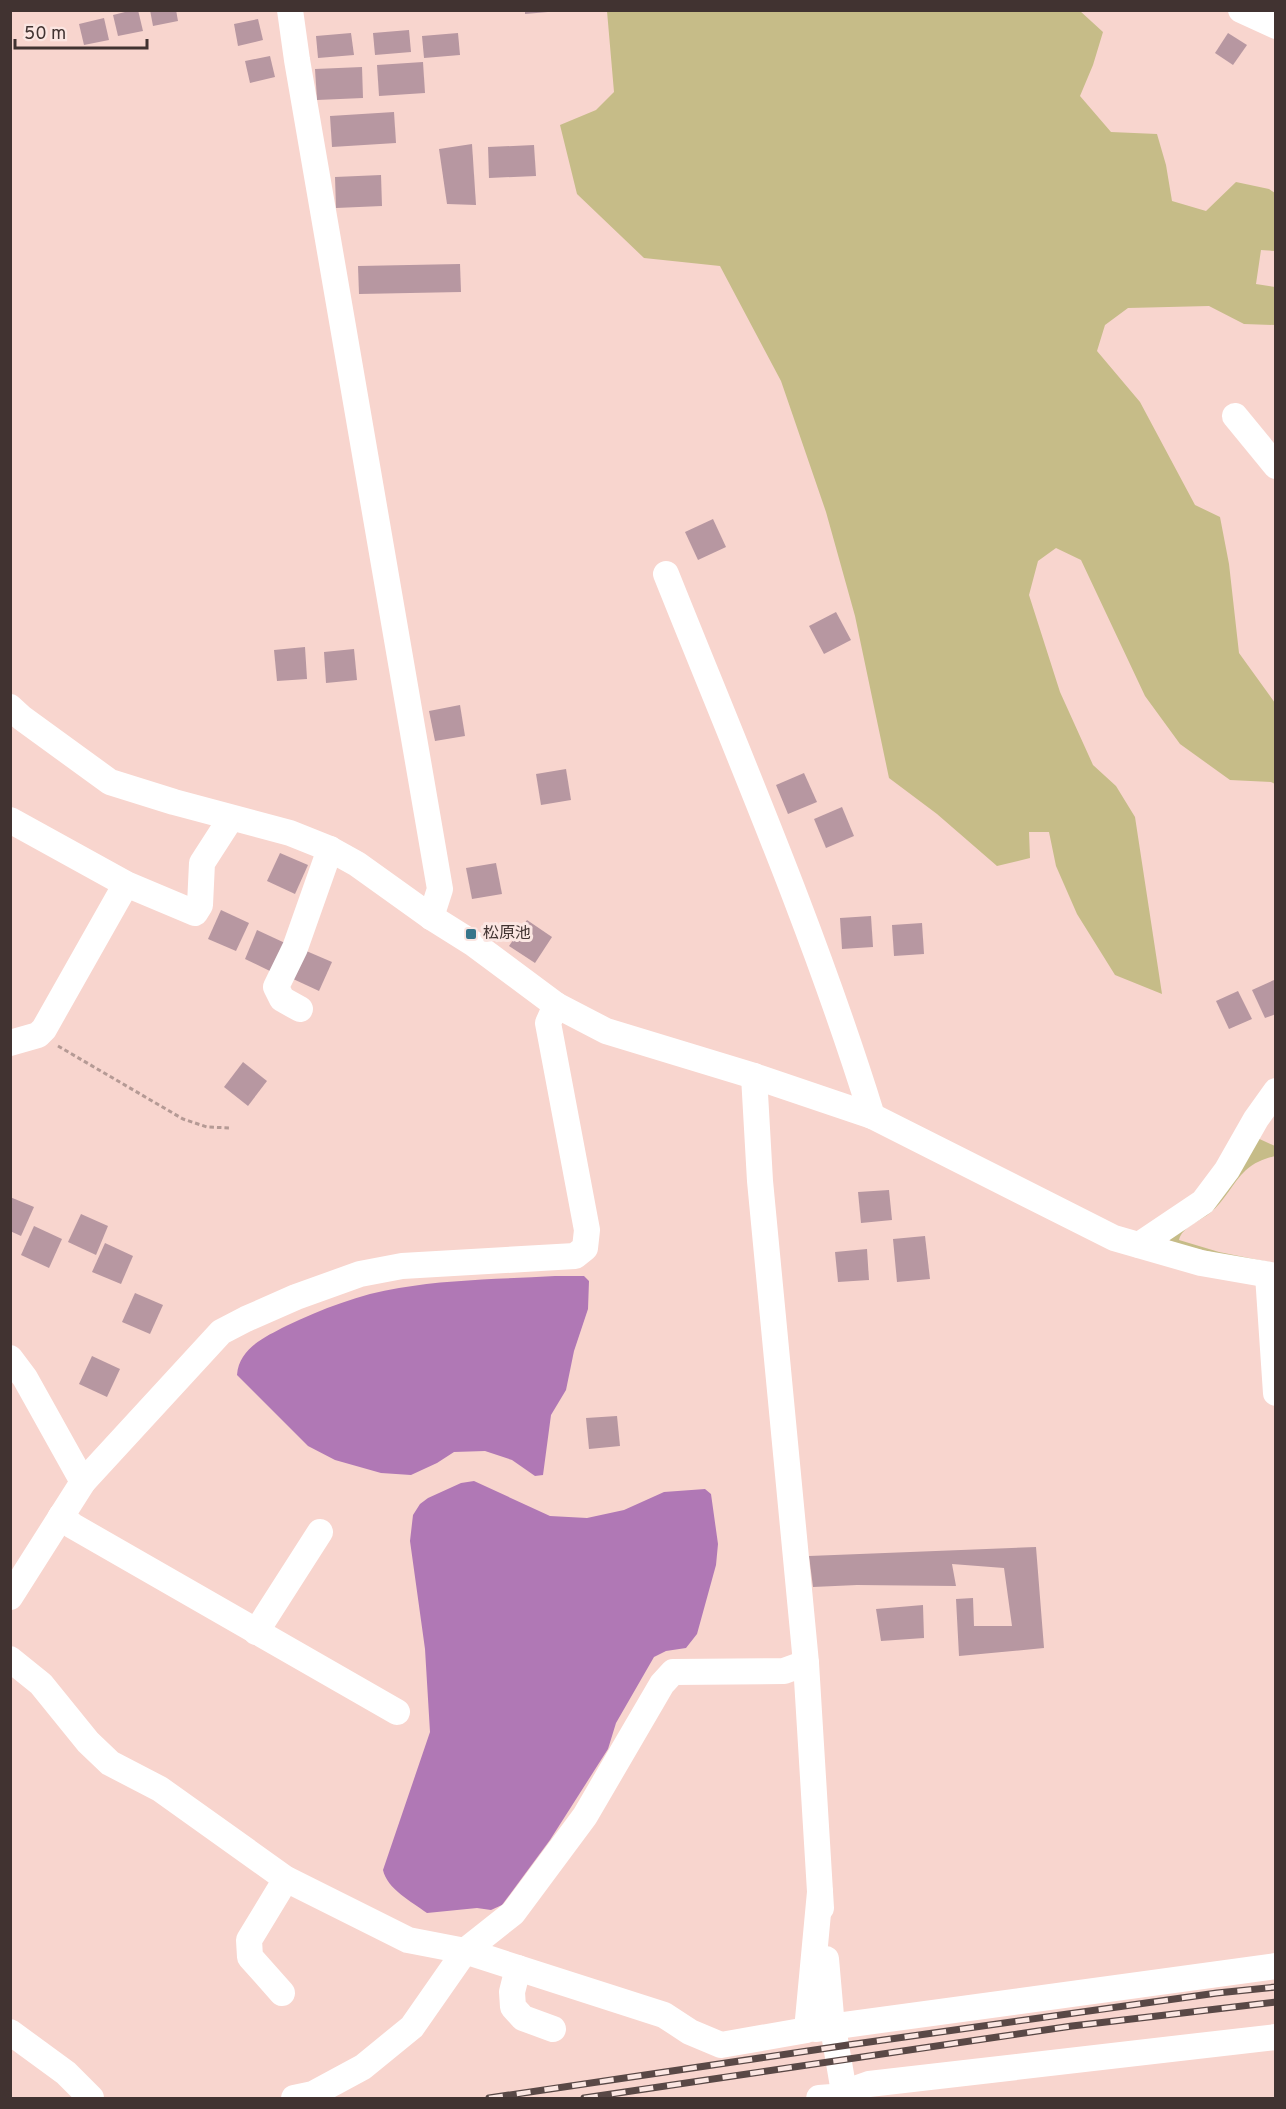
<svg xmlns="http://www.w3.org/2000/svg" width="1286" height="2109" font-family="Overpass,'Noto Sans JP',sans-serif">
	<rect width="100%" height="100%" fill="#f8d5ce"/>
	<!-- green -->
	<g fill="#c6bc88">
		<polygon points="607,11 1080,11 1103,32 1093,65 1080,96 1111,132 1157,134 1166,165 1172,201 1206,211 1236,182 1269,189 1275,193 1275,251 1261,250 1256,284 1275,287 1275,325 1244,324 1209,306 1128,308 1105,325 1097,351 1140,402 1195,505 1220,517 1229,564 1239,653 1275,703 1275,784 1271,782 1230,780 1180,744 1145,696 1081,560 1056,548 1038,561 1029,595 1060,692 1093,765 1116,786 1135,817 1162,994 1115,975 1077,914 1056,866 1049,832 1029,832 1030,858 997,866 937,814 889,778 855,616 826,512 781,381 720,266 644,258 577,194 560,125 596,110 614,92"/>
		<path d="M1253,1136L1275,1146V1156C1264,1159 1255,1162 1246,1170C1232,1183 1225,1201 1210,1213C1200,1221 1182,1227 1179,1240L1219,1252L1269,1262V1265L1189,1247L1170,1241L1168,1236Z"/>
	</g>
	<!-- water -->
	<g fill="#b078b5">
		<path d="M555,1276H584L589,1281L588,1309L574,1351L566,1390L551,1415L543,1475L535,1476L512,1460L485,1451L454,1452L437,1463L411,1475L381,1473L335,1460L308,1446L237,1375C239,1348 265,1337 286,1326C322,1309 360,1294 399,1288C450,1279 504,1279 555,1276Z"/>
		<path d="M474,1481L550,1516L587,1518L624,1510L664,1492L705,1489L711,1494L718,1544L716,1565L697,1634L686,1648L666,1651L654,1657L616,1723L608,1749L550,1840L502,1905L491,1910L477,1908L427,1913C412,1902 387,1889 383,1870L430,1732L425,1649L410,1541L413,1515L420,1504L428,1498L461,1483Z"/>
	</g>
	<!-- building -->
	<g fill="#b797a1">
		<polygon points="133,10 138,10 143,31 118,36 113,15"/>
		<polygon points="150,10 176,10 178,21 153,26"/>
		<polygon points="525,10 548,10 548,12 525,14"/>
		<polygon points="104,18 109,40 84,45 79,24"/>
		<polygon points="258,19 263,40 238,46 234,24"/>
		<polygon points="409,30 411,52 375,55 373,33"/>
		<polygon points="351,33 354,55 318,58 316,36"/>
		<polygon points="458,33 460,55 424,58 422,36"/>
		<polygon points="1228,33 1247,45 1233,65 1215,53"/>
		<polygon points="270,56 275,77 250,83 245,61"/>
		<polygon points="423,62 425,93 379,96 377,65"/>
		<polygon points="362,67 363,98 317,100 315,69"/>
		<polygon points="394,112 396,143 332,147 330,116"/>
		<polygon points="472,144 476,205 447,204 439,149"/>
		<polygon points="534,145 536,176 489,178 488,147"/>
		<polygon points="381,175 382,206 336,208 335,177"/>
		<polygon points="460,264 461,292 359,294 358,266"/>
		<polygon points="713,519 726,547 698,560 685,532"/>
		<polygon points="836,612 851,640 824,654 809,626"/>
		<polygon points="305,647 307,679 277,681 274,650"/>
		<polygon points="354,649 357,680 326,683 324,652"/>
		<polygon points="460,705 465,736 435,741 429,711"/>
		<polygon points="566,769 571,800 541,805 536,774"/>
		<polygon points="804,773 817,802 788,814 776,785"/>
		<polygon points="842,807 854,836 826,848 814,819"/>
		<polygon points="280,853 308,865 295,894 267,881"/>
		<polygon points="496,863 502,894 472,899 466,868"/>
		<polygon points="221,910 249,923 236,951 208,939"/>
		<polygon points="871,916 873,947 842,949 840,918"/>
		<polygon points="527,920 552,937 535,963 509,946"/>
		<polygon points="922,923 924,954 894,956 892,925"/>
		<polygon points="257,930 285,943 272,972 245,959"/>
		<polygon points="304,950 332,962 319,991 291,978"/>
		<polygon points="1274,980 1276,1014 1265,1018 1252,990"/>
		<polygon points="1238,991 1252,1019 1229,1029 1216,1001"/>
		<polygon points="243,1062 267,1081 248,1106 224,1087"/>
		<polygon points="889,1190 892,1220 861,1223 858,1192"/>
		<polygon points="10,1197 34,1207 21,1236 10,1231"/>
		<polygon points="81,1214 108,1226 96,1255 68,1242"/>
		<polygon points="34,1226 62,1239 49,1268 21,1255"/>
		<polygon points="925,1236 930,1279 897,1282 893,1239"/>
		<polygon points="105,1243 133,1256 121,1284 92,1272"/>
		<polygon points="867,1249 869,1280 838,1282 835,1252"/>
		<polygon points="135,1293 163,1305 150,1334 122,1322"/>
		<polygon points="92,1356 120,1369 107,1397 79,1384"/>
		<polygon points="617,1416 620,1446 589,1449 586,1418"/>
		<polygon points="1036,1547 1044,1648 959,1656 956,1599 973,1598 974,1626 1012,1626 1004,1568 952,1564 956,1586 857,1585 813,1587 809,1556"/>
		<polygon points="923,1605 924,1638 881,1641 876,1609"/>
	</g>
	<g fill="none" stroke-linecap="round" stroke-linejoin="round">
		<!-- path -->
		<polyline stroke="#b59a95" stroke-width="3" stroke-dasharray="4.5 3" stroke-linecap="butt" points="58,1046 183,1119 207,1127 231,1128"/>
		<!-- minor -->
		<g stroke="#fff" stroke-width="26">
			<polyline points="290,10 297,60 440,889 431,917"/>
			<polyline points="1241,10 1276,26"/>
			<polyline points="1235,416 1276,466"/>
			<path d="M666,574C738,754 815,932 872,1116"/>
			<polyline points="10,707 22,718 110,782 174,802 290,833 330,849 357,864 431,917 474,944 556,1005 606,1031 754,1076 872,1116 1114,1238 1201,1263 1276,1276"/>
			<polyline points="10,820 126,884 195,913 200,905 202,863 231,818"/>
			<polyline points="300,1009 282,999 276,987 295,948 330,849"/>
			<polyline points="10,1043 38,1035 44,1029 126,884"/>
			<polyline points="754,1076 760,1181 806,1663 821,1908"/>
			<polyline points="1139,1245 1203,1202 1227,1170 1256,1119 1276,1091"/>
			<polyline points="1268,1275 1276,1393"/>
			<polyline points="10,1358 25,1378 83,1482"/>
			<polyline points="61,1516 73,1526 397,1712"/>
			<polyline points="10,1597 83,1482 221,1332 246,1319 296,1297 360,1274 402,1266 575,1256 585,1248 587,1230 548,1023 556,1005"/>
			<polyline points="256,1632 320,1532"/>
			<polyline points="10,1659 41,1684 88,1742 110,1763 160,1789 286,1879 408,1940 465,1951 664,2015 690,2032 721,2045 807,2030 820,1892"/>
			<polyline points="826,1959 831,2016 845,2098"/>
			<polyline points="518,1968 512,1992 513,2007 523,2018 553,2029"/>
			<polyline points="282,1993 250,1957 249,1940 286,1879"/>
			<polyline points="815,2029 1276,1966"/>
			<polyline points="10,2032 66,2073 91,2098"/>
			<polyline points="294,2098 313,2094 363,2067 412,2027 465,1951 513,1913 585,1816 662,1684 673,1672 784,1671 806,1663"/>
			<polyline points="819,2098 832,2097 869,2084 1276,2037"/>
		</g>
		<defs>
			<g id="rail">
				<polyline points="489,2098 848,2045 1217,1993 1276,1987"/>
				<polyline points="584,2098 1072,2026 1276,2002"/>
			</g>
		</defs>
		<!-- rail casing -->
		<use href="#rail" stroke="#594846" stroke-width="7"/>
		<!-- rail -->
		<use href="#rail" stroke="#fbe6e2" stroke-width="4.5" stroke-dasharray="14" stroke-linecap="butt"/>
	</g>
	<!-- markers -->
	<rect fill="#37768b" stroke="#fbe6e2" stroke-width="2" x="465" y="928" width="12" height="12" rx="3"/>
	<g text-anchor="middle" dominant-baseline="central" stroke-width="6" stroke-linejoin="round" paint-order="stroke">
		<!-- poi labels -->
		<g font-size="16" fill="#413331" stroke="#fbe6e2" text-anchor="start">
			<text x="483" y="934">松原池</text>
		</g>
	</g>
	<!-- border -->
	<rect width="1286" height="2109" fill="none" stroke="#413331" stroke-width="24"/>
	<!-- scale -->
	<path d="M15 39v9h132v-9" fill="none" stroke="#413331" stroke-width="3"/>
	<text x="24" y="39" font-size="18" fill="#413331" stroke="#fbe6e2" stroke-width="4.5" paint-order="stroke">50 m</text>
</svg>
